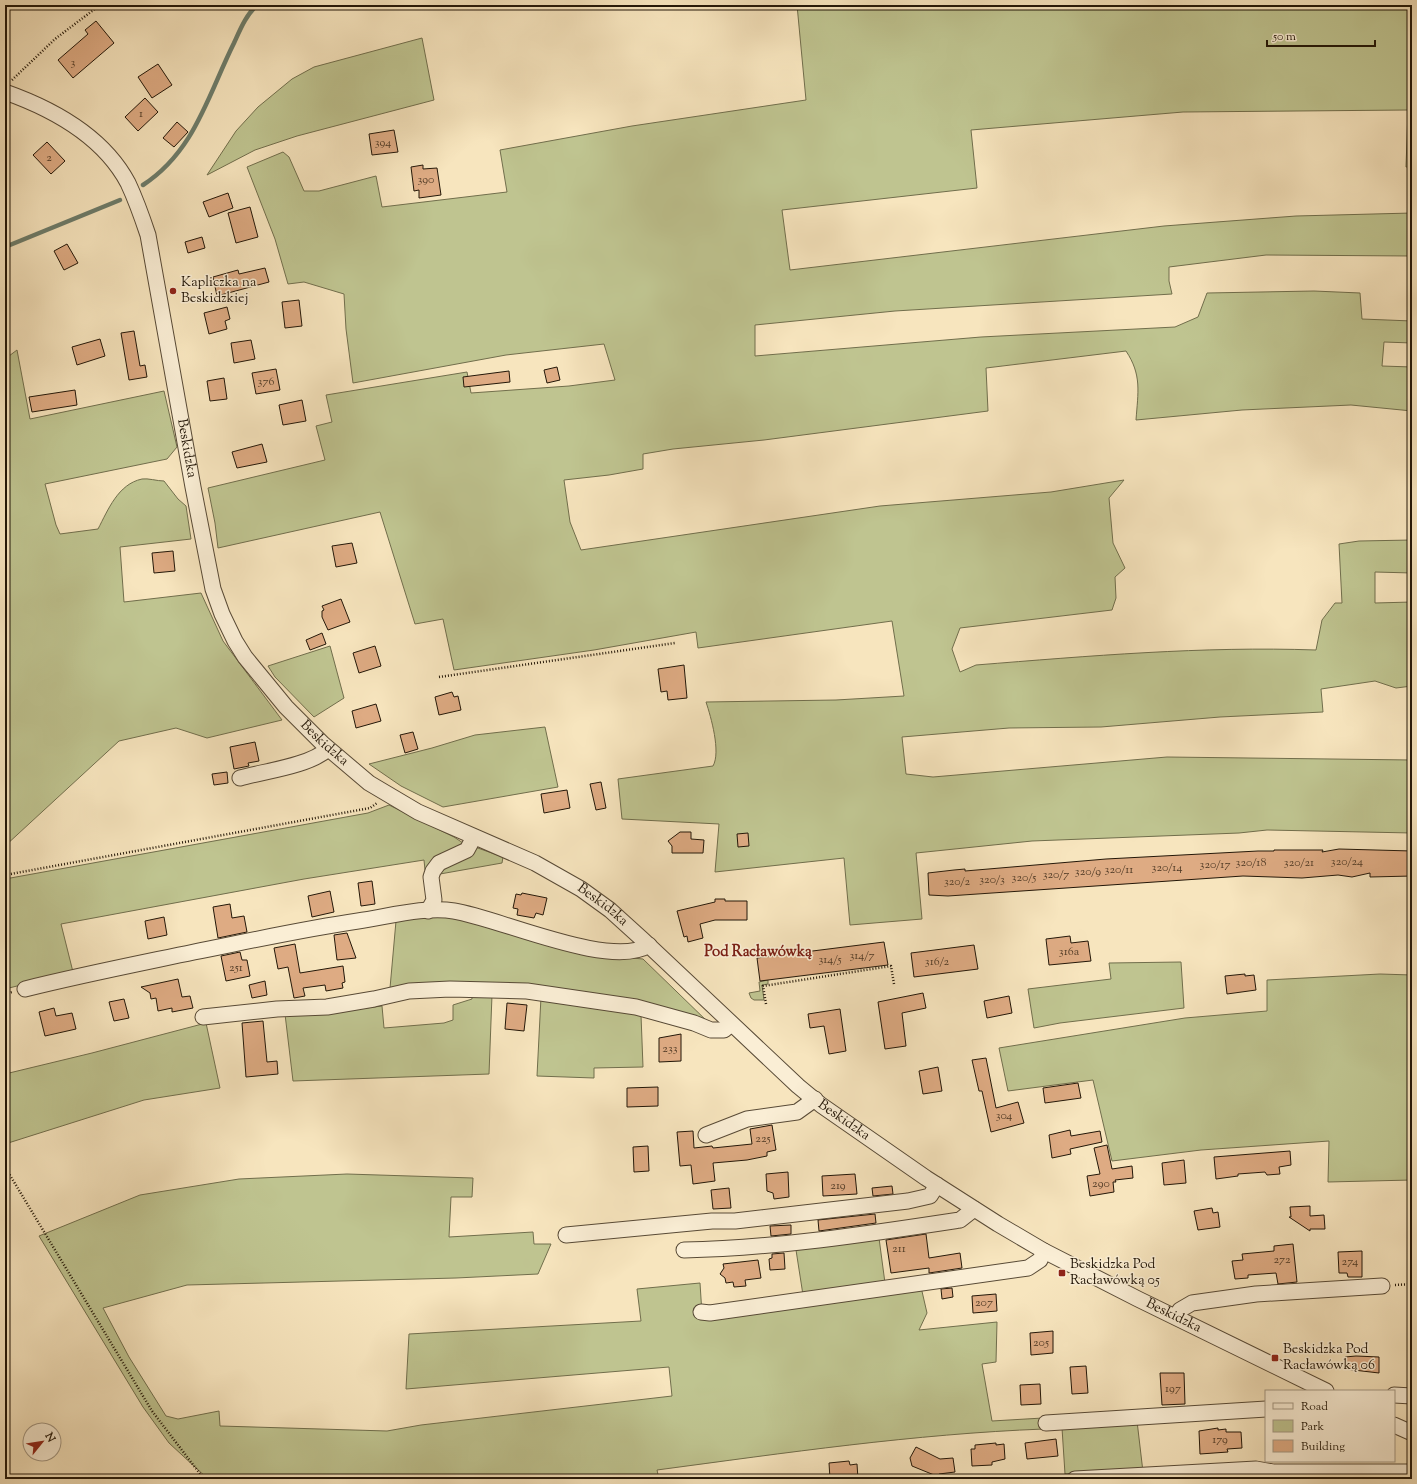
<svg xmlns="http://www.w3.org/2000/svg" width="1417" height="1484" font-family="'Sorts Mill Goudy',serif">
	<rect width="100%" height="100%" fill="#f7e5be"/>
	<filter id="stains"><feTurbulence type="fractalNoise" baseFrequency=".005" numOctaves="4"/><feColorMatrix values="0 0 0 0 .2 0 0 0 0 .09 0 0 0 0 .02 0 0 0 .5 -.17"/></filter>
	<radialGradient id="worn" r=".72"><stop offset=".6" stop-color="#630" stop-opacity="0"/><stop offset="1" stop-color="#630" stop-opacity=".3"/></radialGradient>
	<!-- green -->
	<g fill="#bfc490" stroke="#716e4c">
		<path d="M797,5H1412V167H1406L1408,110L1183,112L971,130L977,188L782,210L790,270L1164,226L1296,216L1412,213V256L1266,255L1169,267V281L1172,294L895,311L755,325V356L981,337L1175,327L1198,317L1207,293L1314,291L1360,293L1362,319L1412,321V343L1384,342L1382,366L1412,367V411L1351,405L1242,410L1136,420C1138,392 1142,375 1126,351L986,368L988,411L764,440L673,449L643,454V469L609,475L564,480L570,522L581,550L880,506L1051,492L1124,480L1109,498L1113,543L1125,568L1115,577L1116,598L1112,610L960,628L952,649L960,672L976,665C1089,656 1203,646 1316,650L1322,620L1335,603H1342L1339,544L1359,541L1412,540V573L1375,572V603L1412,602V686L1396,688L1375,681L1321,689L1323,712L1220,717L1101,727L1009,728L902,737L906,774L933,777L1167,757L1412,760V833L1267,830L1239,833L1032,841L916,853L922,919L850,925L844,858L715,872L719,824L622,819L618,779L713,766C721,752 711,717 706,702L836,700L904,696L892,621L698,648L696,632L594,650L454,670L443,619L415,624L380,512L218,548L215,523L208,488L325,460L316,426L332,422L326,395L467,372L471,393L569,386L615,380L604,344L506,355L353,383L346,329L344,294L304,282L288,284L275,239L247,167L283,152L289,157L304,191H319L376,176L382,207L507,192L500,150L632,126L806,100Z"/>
		<polygon points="422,38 434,100 297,136 255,150 207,175 236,131 258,107 292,79 314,67"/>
		<path d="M17,350L30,419L164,391L177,447L167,459L45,484L56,525L60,534L98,529C108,510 118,484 142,479C148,478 157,481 164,481L178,499L186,506L191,539L120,547L124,602L201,593L223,641L282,720L207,738L176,728L119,741L5,846V359Z"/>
		<polygon points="330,646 344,698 314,717 275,677 268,666"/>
		<polygon points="545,727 558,787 443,807 401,786 369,764 432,748 475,735"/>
		<polygon points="389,805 454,837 463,843 445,853 425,870 424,860 304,879 61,924 73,972 5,989 5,879 368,813"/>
		<polygon points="475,847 503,857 502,863 440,874 451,861"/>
		<polygon points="424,915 450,916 600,955 643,959 710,1024 483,987 418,983 390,988 396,921"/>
		<polygon points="1181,962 1184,1008 1060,1023 1034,1028 1028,989 1111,979 1109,963"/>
		<polygon points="1380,974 1412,975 1412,1180 1328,1182 1329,1141 1201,1150 1112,1161 1093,1080 1008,1091 999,1048 1185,1018 1267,1011 1267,980"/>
		<polygon points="768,980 768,984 762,985 764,1000 754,1000 751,998 749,993 760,991 759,982"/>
		<polygon points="472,993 492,995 489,1074 293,1081 285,1014 325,1013 382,1006 384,1028 444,1023 453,1020 453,1005 472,999"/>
		<polygon points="541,997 641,1015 643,1067 594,1068 594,1078 537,1076"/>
		<polygon points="206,1023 220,1088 144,1100 5,1144 5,1074 92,1053"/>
		<path d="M347,1174L473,1178L472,1197H451L449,1237L533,1232L534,1244H551L538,1274L456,1278L187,1285L103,1308L129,1357L166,1416L178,1419L219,1411L220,1426L387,1431L421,1425L672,1396L669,1367L406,1389L409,1334L641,1321L637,1289L700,1283L702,1314L921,1287L927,1313L919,1330L997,1322L996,1362L982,1364L992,1421L1043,1418L1044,1429C914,1434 785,1453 657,1470L659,1479H208L169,1443L143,1407L39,1236L140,1195L239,1179Z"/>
		<polygon points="879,1238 885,1283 803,1295 796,1250 873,1240"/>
		<polygon points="1137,1421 1143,1472 1065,1474 1062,1428"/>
	</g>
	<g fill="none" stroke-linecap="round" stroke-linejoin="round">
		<!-- stream -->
		<g stroke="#6d7c6a" stroke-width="4.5">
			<path d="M143,185C195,151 208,95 234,43C240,30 246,15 257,5"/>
			<polyline points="5,247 120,200"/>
		</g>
	</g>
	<!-- building -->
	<g fill="#deab83" stroke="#231708">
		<polygon points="96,21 114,43 73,78 58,60 88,34 85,30"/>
		<polygon points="158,64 172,85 152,98 138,77"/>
		<polygon points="145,98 158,112 138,131 125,117"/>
		<polygon points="177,122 188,132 174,147 163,138"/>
		<polygon points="394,130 398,152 372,155 369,134"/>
		<polygon points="47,142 65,161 51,174 33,155"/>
		<polygon points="423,165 423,169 437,168 441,195 419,198 419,190 414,191 411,167"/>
		<polygon points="228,193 233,208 209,217 203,202"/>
		<polygon points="250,207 258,237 236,243 228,213"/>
		<polygon points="202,237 205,248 188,253 185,242"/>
		<polygon points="67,244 78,263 64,270 54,251"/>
		<polygon points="265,268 269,282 217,296 213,277 238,270 239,274"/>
		<polygon points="299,300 302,326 285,328 282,302"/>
		<polygon points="227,307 230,319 225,321 227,329 209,334 204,313"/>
		<polygon points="134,331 140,366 145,365 147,377 129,380 121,333"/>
		<polygon points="100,339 105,356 77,365 72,347"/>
		<polygon points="251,340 255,359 234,363 231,343"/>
		<polygon points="557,367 560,380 547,383 544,370"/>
		<polygon points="276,369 280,390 256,394 252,373"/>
		<polygon points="509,371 510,382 464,387 463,377"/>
		<polygon points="224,378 227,399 210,401 207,381"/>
		<polygon points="75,390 77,405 32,412 29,397"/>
		<polygon points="302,400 306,421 283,425 279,405"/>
		<polygon points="262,444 267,462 237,468 232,452"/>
		<polygon points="352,543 357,563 336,567 332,546"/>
		<polygon points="173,551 175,571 154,573 152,553"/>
		<polygon points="341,599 350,622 328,630 322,617 322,611 324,610 322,606"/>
		<polygon points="322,633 326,644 310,650 306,640"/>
		<polygon points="375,646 381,666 359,673 353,653"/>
		<polygon points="684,665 687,698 668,700 667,691 661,692 658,669"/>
		<polygon points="452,692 454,697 458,696 461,710 439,715 435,697"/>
		<polygon points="376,704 381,721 356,728 352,711"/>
		<polygon points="413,732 418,749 405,753 400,735"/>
		<polygon points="255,742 259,761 248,763 249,766 234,769 230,747"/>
		<polygon points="227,772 228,783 214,785 212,774"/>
		<polygon points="601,782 606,808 596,810 590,784"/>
		<polygon points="567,790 570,808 544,813 541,794"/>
		<polygon points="680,832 691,832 691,839 704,840 703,853 672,853 672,846 668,841"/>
		<polygon points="748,833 749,846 738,847 737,834"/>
		<polygon points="1339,849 1412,851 1412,876 1370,877 1370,873 1352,877 1338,875 1302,878 1243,876 948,896 929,895 928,873 954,870 965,869 965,871 1106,859 1258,851 1274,851 1274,850 1323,850 1322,852"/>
		<polygon points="372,881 375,904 361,906 358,883"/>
		<polygon points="330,891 334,912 312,917 308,896"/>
		<polygon points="522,893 547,898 543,915 536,913 534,918 517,915 518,909 513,908 516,894 521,895"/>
		<polygon points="715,899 725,899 725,901 747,901 747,920 715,920 700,924 703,938 688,942 687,936 684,937 677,911 715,902"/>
		<polygon points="230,904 232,918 244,916 247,932 218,938 213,907"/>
		<polygon points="164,917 167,935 148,939 145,921"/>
		<polygon points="347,933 356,958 337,960 334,935"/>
		<polygon points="1070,936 1071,943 1088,941 1091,961 1049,965 1046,939"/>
		<polygon points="884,942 888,965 760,981 757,958"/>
		<polygon points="295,944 300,973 343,966 345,982 342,983 343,988 326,991 325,985 303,988 305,996 294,998 288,967 278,969 274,948"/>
		<polygon points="974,945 978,969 914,977 911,953"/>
		<polygon points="240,952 242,960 247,960 250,976 226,981 221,956"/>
		<polygon points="1245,974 1245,976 1254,975 1256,990 1227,994 1225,976"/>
		<polygon points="178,979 182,997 190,996 193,1008 172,1012 172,1008 158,1011 156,998 151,999 150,993 141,987"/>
		<polygon points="265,981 267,995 252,998 249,985"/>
		<polygon points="923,993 926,1008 902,1013 906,1046 885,1049 878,1002"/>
		<polygon points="1009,996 1012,1013 987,1018 984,1001"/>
		<polygon points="124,999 129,1018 114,1021 109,1002"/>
		<polygon points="507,1003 527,1005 524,1031 505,1029"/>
		<polygon points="54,1008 56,1016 72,1013 76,1029 45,1036 39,1012"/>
		<polygon points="840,1009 846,1051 829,1054 824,1026 810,1028 808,1014"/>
		<polygon points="263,1021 267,1062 277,1061 278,1074 246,1077 242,1023"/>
		<polygon points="681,1034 681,1061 659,1062 659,1038"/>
		<polygon points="986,1058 996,1108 1018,1102 1024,1123 991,1132 982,1091 979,1091 972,1060"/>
		<polygon points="938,1067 942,1091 923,1094 919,1071"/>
		<polygon points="1078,1083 1081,1098 1045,1103 1043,1088"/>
		<polygon points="658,1087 658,1106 627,1107 627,1088"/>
		<polygon points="772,1125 776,1150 767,1152 767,1156 747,1160 713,1163 715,1181 693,1184 691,1165 680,1166 677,1132 693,1131 694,1148 712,1146 713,1148 752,1144 750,1129"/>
		<polygon points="1070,1130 1071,1136 1100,1131 1102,1142 1070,1149 1071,1154 1052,1158 1049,1135"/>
		<polygon points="1107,1145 1112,1169 1132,1166 1133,1178 1115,1180 1116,1182 1113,1182 1114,1192 1090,1196 1087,1176 1100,1174 1094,1148"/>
		<polygon points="648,1146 649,1171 634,1172 633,1147"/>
		<polygon points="1290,1151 1291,1165 1279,1167 1280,1174 1267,1175 1265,1172 1238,1174 1238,1176 1216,1179 1214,1157"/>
		<polygon points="1184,1160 1186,1183 1164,1185 1162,1163"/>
		<polygon points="788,1172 789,1197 774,1199 773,1193 767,1191 766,1174"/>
		<polygon points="855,1174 857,1194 823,1196 822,1176"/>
		<polygon points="892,1186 893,1194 873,1196 872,1188"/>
		<polygon points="729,1188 731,1208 713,1209 711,1190"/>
		<polygon points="1310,1206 1310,1216 1324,1215 1325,1229 1310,1229 1310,1231 1289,1217 1291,1217 1290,1207"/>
		<polygon points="1212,1208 1213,1213 1218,1212 1220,1227 1198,1230 1194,1211"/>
		<polygon points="875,1214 876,1223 819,1231 818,1220"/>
		<polygon points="791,1225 791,1234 771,1236 770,1226"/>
		<polygon points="926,1234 929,1258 960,1253 962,1268 929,1273 929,1268 891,1273 886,1240"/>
		<polygon points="1293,1244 1297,1282 1278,1284 1276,1273 1248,1275 1248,1278 1235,1279 1232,1261 1243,1260 1242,1254 1274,1251 1274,1246"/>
		<polygon points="1362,1251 1362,1277 1348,1277 1347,1273 1339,1273 1338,1252"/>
		<polygon points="784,1253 785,1269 770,1270 769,1259 772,1258 772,1254"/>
		<polygon points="758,1260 761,1278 745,1280 746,1286 734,1287 733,1282 726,1283 725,1278 720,1274 724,1268 723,1264"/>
		<polygon points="952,1288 953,1297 942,1299 941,1289"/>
		<polygon points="996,1294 997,1311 973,1313 972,1296"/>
		<polygon points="1053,1331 1053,1353 1031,1355 1030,1333"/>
		<polygon points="1356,1356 1379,1357 1379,1373 1345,1369 1345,1357"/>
		<polygon points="1086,1366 1088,1393 1072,1394 1070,1367"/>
		<polygon points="1160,1373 1184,1373 1185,1404 1162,1405"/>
		<polygon points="1040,1384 1041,1404 1021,1405 1020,1385"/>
		<polygon points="1218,1428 1218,1430 1226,1429 1226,1432 1241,1432 1242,1448 1227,1449 1228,1452 1200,1454 1199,1431"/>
		<polygon points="1056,1439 1058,1456 1027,1459 1025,1443"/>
		<polygon points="996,1443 996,1445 1004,1444 1005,1459 992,1462 992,1465 972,1466 971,1449 975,1449 975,1445"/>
		<polygon points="916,1447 940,1459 953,1458 955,1472 939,1474 939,1477 912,1466 910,1458"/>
		<polygon points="849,1461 850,1465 857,1464 858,1479 830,1479 829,1463"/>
	</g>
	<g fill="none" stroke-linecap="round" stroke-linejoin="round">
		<defs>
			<g id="minor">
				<path id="s1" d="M5,92C53,109 103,136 128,183C136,200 142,217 148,235L193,487L213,589L222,614L235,641L245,657L286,707L323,744L369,783L418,812L535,863L581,889L610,910L642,939L798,1086L821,1105L926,1178L998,1224L1044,1251L1138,1299L1326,1391"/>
				<path d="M240,778C265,771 309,766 328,749"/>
				<polyline points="428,911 434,900 431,877 433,871 439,863 467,850 474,837"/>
				<path d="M25,989C81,975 137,964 194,952C249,941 303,929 358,921C387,917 425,906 454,911C499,918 611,970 649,945"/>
				<polyline points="203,1017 277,1009 327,1007 374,999 409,991 450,989 527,991 636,1007 694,1023 711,1030 724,1030 731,1024"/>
				<polyline points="706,1135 747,1119 797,1112 815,1099"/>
				<polyline points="566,1235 712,1221 735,1221 908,1201 930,1196 937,1185"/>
				<path d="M684,1250C777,1248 868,1234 960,1220L974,1209"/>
				<polyline points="701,1312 710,1313 1028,1268 1040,1260 1044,1251"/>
				<polyline points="1176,1317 1180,1310 1192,1303 1256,1294 1382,1286"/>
				<polyline points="1394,1395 1412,1396"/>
				<polyline points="1046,1423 1266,1409"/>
				<polyline points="1394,1425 1412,1433"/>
				<polyline points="1075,1479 1256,1469 1273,1472 1412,1472"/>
			</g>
		</defs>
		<!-- minor casing -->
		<use href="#minor" stroke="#584a36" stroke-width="17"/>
		<!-- path -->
		<g stroke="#231708" stroke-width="2.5" stroke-dasharray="1 2" stroke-linecap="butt">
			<polyline points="12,80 55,39 100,5"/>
			<polyline points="439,677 675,643"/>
			<polyline points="5,875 370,808 377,803"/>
			<polyline points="5,994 12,992"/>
			<polyline points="766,1004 763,986 891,966 894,984"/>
			<polyline points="5,1167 152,1411 204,1479"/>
			<polyline points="1395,1285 1412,1284"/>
		</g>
		<!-- minor -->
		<use href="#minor" stroke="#faeed5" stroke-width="15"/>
	</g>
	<!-- markers -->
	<g fill="#8f2418" stroke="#faeed5" stroke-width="1.5">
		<circle cx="173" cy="291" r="4"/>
		<rect x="1058" y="1269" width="8" height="8" rx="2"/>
		<rect x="1271" y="1354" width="8" height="8" rx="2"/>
	</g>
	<g text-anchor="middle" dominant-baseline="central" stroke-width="3" stroke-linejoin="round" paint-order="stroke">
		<!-- number labels -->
		<g font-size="12" fill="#523c27">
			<text x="73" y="63">3</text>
			<text x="141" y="114">1</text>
			<text x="383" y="143">394</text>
			<text x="49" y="158">2</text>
			<text x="426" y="180">390</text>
			<text x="266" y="382">376</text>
			<text x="1347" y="862">320/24</text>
			<text x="1251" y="863">320/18</text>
			<text x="1299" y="863">320/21</text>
			<text x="1215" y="865">320/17</text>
			<text x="1167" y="868">320/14</text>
			<text x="1119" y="870">320/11</text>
			<text x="1088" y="872">320/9</text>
			<text x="1056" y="875">320/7</text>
			<text x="1024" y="878">320/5</text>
			<text x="992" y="880">320/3</text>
			<text x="957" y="882">320/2</text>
			<text x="1069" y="952">316a</text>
			<text x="862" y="956">314/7</text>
			<text x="830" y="960">314/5</text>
			<text x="937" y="962">316/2</text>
			<text x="236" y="968">251</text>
			<text x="670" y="1049">233</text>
			<text x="1004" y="1116">304</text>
			<text x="763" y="1139">225</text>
			<text x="1101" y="1184">290</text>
			<text x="838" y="1186">219</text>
			<text x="899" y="1249">211</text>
			<text x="1282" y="1260">272</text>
			<text x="1350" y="1262">274</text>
			<text x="984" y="1303">207</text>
			<text x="1041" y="1343">205</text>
			<text x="1173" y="1389">197</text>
			<text x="1220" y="1440">179</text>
		</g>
		<!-- poi labels -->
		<g font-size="14" fill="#231708" stroke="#faeed5" text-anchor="start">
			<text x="181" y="283">Kapliczka na<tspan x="181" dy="16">Beskidzkiej</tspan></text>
			<text x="1070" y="1265">Beskidzka Pod<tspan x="1070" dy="16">Racławówką 05</tspan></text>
			<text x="1283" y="1350">Beskidzka Pod<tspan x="1283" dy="16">Racławówką 06</tspan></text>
		</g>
		<!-- street labels -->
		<g font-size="14" fill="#231708" stroke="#faeed5">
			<text stroke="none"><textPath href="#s1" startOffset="429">Beskidzka</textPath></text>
			<text stroke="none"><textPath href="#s1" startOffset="765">Beskidzka</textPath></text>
			<text stroke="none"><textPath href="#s1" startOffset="1089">Beskidzka</textPath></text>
			<text stroke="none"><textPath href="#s1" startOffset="1413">Beskidzka</textPath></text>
			<text stroke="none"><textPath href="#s1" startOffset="1797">Beskidzka</textPath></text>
		</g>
		<!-- neighbourhood labels -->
		<g font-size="15" font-weight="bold" fill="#7a1f14" stroke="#faeed5">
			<text x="758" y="952">Pod Racławówką</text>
		</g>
	</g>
	<!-- margin -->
	<rect width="1417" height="1484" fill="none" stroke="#f7e5be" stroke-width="20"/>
	<rect x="6" y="6" width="1405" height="1472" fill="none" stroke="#231708" stroke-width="2"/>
	<rect x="10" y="10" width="1397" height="1464" fill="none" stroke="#231708"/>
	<!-- legend -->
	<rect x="1265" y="1390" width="130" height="72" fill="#faeed5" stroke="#a49883"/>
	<rect x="1273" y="1403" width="20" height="6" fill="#faeed5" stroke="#a49883"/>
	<text x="1301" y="1410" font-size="12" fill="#231708">Road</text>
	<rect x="1273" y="1420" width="20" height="12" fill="#bfc490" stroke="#a49883"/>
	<text x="1301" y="1430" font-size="12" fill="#231708">Park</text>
	<rect x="1273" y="1440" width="20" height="12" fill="#deab83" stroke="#a49883"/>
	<text x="1301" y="1450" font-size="12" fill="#231708">Building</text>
	<!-- north arrow -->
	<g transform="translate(42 1442) rotate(60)"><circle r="19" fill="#faeed5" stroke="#a49883"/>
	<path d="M0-3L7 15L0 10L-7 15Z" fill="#8f2418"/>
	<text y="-6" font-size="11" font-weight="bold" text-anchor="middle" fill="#231708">N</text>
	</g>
	<!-- scale -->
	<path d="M1267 40v6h108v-6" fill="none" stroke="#231708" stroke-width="2"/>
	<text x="1273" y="40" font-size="12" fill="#231708" stroke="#faeed5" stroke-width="3" paint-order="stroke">50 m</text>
	<rect width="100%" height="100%" filter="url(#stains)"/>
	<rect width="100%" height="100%" fill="url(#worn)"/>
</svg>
